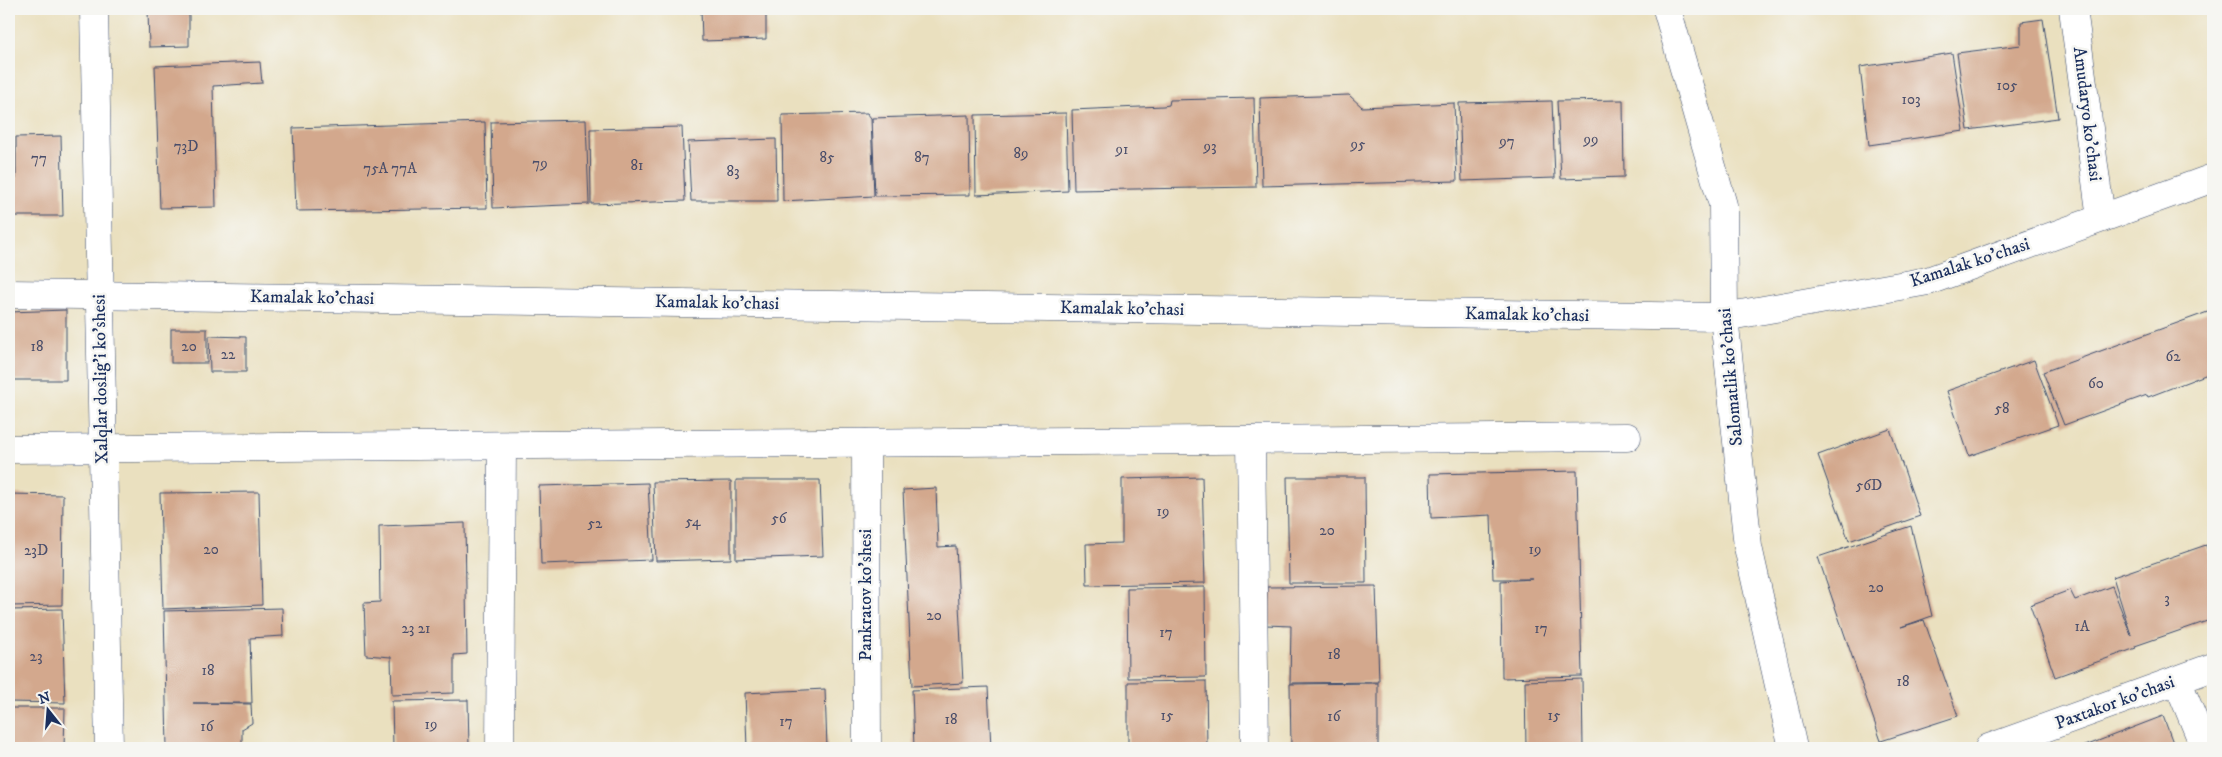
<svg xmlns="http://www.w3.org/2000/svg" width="2222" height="757" font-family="'IM FELL DW Pica',serif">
	<rect width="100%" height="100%" fill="#f6f6f2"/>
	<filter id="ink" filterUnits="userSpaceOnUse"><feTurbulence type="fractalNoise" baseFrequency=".02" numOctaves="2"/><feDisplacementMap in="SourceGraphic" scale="10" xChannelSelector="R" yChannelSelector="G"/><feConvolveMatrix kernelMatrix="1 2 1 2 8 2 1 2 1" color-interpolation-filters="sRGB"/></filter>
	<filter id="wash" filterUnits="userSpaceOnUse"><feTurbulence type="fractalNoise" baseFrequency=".0096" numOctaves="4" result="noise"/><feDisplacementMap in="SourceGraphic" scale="20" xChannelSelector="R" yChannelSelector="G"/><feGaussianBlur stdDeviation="1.12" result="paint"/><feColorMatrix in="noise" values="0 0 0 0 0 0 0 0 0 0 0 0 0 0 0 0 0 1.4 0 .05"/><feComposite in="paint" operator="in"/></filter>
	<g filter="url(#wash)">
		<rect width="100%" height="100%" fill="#eae0bf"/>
		<g id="blocks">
			<!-- building -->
			<g fill="#d3a88d">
				<polygon points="148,9 189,9 189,46 149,47"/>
				<polygon points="701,9 766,9 766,39 702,41"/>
				<polygon points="2043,19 2058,118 1968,130 1957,53 2021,45 2021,22"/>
				<polygon points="1952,53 1964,131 1869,145 1860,67"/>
				<polygon points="260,62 262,83 213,86 216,207 160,208 155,66"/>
				<polygon points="1349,95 1362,107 1454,103 1457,181 1262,186 1260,98"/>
				<polygon points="1254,98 1256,187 1074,190 1072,110 1163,106 1169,105 1170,100"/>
				<polygon points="1623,100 1624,177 1561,179 1557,101"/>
				<polygon points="1552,101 1555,178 1462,181 1459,103"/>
				<polygon points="867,113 871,118 874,196 783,201 782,115"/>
				<polygon points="1066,113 1068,191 976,195 975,115"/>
				<polygon points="969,115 970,195 875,196 872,118"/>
				<polygon points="586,120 589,204 493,208 491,122"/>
				<polygon points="485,122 487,208 296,211 293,128"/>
				<polygon points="682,127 685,201 591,204 590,129"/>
				<polygon points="61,136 63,216 9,216 9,179 16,179 16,137"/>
				<polygon points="776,139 777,201 691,201 688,142"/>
				<polygon points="66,310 66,380 9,380 9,312"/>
				<polygon points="2213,310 2213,372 2148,397 2147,395 2064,425 2043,372"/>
				<rect x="171" y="329" width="36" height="34"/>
				<polygon points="209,336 246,337 246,372 210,372"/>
				<polygon points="2034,360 2058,425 1969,456 1947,391"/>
				<polygon points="1890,429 1920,516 1849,541 1818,455"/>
				<polygon points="1577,471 1582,676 1502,678 1501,581 1532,579 1493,579 1491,515 1431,518 1430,474"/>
				<polygon points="1202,477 1205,583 1087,585 1086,544 1122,543 1122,479"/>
				<polygon points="1287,477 1365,477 1366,583 1289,583"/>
				<polygon points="736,480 820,480 823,556 736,559"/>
				<polygon points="731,481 731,559 656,561 653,482"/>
				<polygon points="648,483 652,560 541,564 539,486"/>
				<polygon points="936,488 938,547 956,546 963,683 912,686 903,490"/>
				<polygon points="259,492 262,605 163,609 160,493"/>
				<polygon points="9,494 63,495 62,605 9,606"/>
				<polygon points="465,523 467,654 454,655 454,693 392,695 391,657 366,655 364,603 380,602 379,526"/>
				<polygon points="1911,526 1932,616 1901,627 1924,620 1958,716 1881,741 1818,557"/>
				<polygon points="2206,545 2213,565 2213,619 2135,646 2136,648 2055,677 2030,605 2070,590 2075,600 2112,586 2131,635 2113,577"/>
				<polygon points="1376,586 1379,682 1290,683 1291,626 1266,625 1267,587"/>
				<polygon points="1205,587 1206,677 1128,678 1127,588"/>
				<polygon points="282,608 283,636 250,638 252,703 193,703 251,704 252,723 242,729 242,748 167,748 164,611"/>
				<polygon points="62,609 65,703 9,702 9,610"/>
				<polygon points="1582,679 1583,748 1526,748 1525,681"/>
				<polygon points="1206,681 1207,748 1128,748 1128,682"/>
				<polygon points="1378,683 1378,748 1291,748 1290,684"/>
				<polygon points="988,687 991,748 914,748 912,690"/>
				<polygon points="825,689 827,748 747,748 745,693"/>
				<polygon points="468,700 469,748 393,748 392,701"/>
				<polygon points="9,708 65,708 64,748 9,748"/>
				<polygon points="2163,716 2175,748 2080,748"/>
			</g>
		</g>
	</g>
	<g filter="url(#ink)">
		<use href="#blocks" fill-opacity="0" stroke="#3a4a6d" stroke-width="1"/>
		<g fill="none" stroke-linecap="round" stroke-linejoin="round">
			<defs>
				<g id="minor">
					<polyline points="94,9 109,748"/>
					<polyline points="1667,9 1723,205 1724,317 1748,547 1793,748"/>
					<polyline points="2073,9 2101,218"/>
					<polyline points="9,294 1724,317 1928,281 2213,178"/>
					<polyline points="1251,440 1255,748"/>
					<polyline points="866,443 867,748"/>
					<polyline points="9,449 1627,437"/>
					<polyline points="2177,680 2205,748"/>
					<polyline points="500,748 502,446"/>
					<polyline points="1989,748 2213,667"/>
				</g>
			</defs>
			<!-- minor casing -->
			<use href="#minor" stroke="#3a4a6d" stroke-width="29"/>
			<!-- minor -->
			<use href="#minor" stroke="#fff" stroke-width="28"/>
		</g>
	</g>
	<g text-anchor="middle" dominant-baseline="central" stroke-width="5" stroke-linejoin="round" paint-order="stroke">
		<!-- number labels -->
		<g font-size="15" fill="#494d6a">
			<text x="2007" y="85">105</text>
			<text x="1911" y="99">103</text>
			<text x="1591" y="139">99</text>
			<text x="1507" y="141">97</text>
			<text x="1358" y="144">95</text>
			<text x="186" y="146">73D</text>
			<text x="1210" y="146">93</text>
			<text x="1122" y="149">91</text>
			<text x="1021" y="153">89</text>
			<text x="827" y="157">85</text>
			<text x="922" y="157">87</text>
			<text x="39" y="158">77</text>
			<text x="540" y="163">79</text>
			<text x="637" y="165">81</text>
			<text x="390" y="168">75A 77A</text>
			<text x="733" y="171">83</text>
			<text x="37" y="346">18</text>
			<text x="189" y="346">20</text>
			<text x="228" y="354">22</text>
			<text x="2173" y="356">62</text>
			<text x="2096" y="383">60</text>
			<text x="2002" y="408">58</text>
			<text x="1869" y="485">56D</text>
			<text x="1163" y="511">19</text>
			<text x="779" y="518">56</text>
			<text x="693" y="521">54</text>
			<text x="595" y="523">52</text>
			<text x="1327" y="530">20</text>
			<text x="211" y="549">20</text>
			<text x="1535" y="549">19</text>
			<text x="36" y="550">23D</text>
			<text x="1876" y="587">20</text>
			<text x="2167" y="598">3</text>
			<text x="934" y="615">20</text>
			<text x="2082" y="626">1A</text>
			<text x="416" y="628">23 21</text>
			<text x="1541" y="628">17</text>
			<text x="1166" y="632">17</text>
			<text x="1334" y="654">18</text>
			<text x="36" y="656">23</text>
			<text x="208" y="670">18</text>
			<text x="1903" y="681">18</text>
			<text x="1167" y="715">15</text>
			<text x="1554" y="715">15</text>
			<text x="1334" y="716">16</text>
			<text x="951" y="719">18</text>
			<text x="786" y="721">17</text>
			<text x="431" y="724">19</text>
			<text x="207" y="726">16</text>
		</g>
		<!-- street labels -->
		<g font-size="18" fill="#1b2f5e" stroke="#f6f6f2">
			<text transform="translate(2087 114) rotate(83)">Amudaryo ko'chasi</text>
			<text transform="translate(1970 263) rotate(-18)">Kamalak ko'chasi</text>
			<text transform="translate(312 298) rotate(1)">Kamalak ko'chasi</text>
			<text transform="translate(717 303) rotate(1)">Kamalak ko'chasi</text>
			<text transform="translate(1122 309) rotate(1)">Kamalak ko'chasi</text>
			<text transform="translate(1527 315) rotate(1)">Kamalak ko'chasi</text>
			<text transform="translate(1731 377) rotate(-95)">Salomatlik ko'chasi</text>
			<text transform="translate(101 379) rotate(-91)">Xalqlar doslig'i ko'shesi</text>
			<text transform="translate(866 595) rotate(-90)">Pankratov ko'shesi</text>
			<text transform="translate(2115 703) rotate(-20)">Paxtakor ko'chasi</text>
		</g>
	</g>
	<!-- margin -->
	<rect width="2222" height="757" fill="none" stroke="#f6f6f2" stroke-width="30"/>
	<!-- north arrow -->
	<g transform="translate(48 710) rotate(343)" stroke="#f6f6f2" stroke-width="4" paint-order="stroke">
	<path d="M0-4L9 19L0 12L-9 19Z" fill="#1b2f5e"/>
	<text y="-8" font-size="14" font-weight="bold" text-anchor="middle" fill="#1b2f5e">N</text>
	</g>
</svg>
